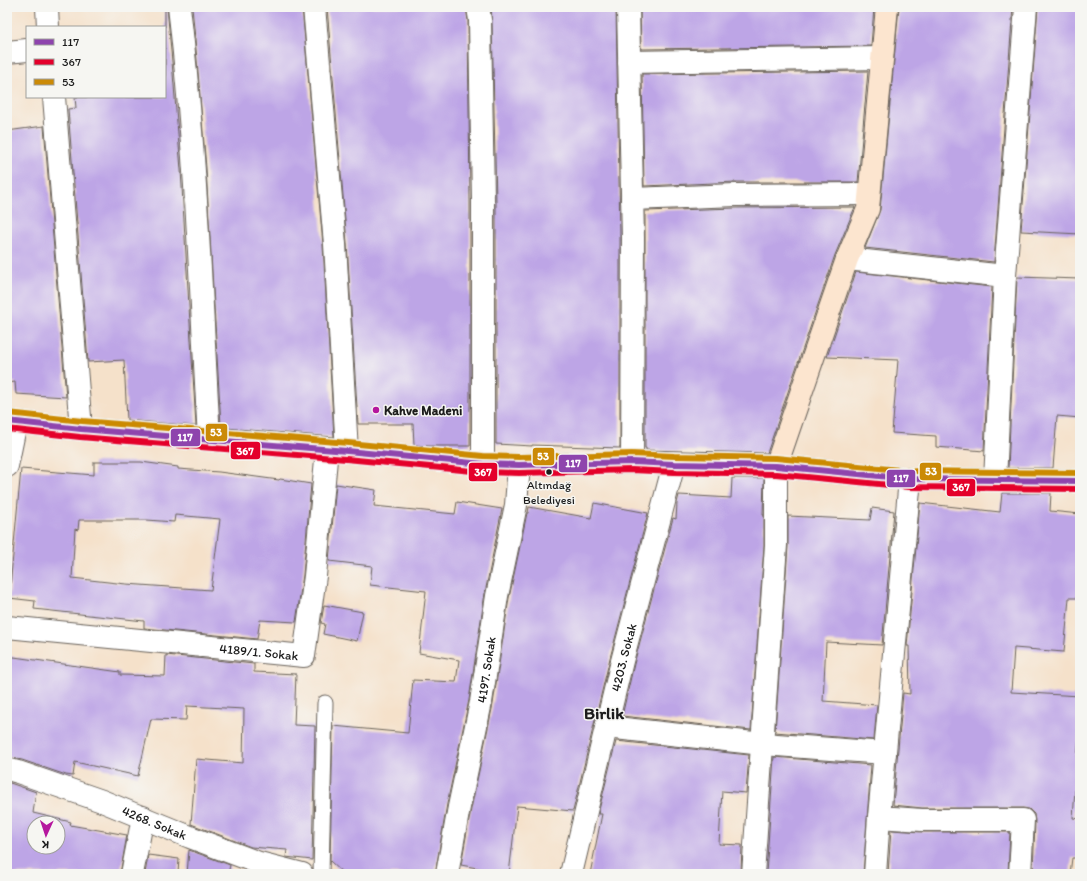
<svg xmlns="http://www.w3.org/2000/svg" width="1087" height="881" font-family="Itim,sans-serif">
	<rect width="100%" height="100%" fill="#f6f6f2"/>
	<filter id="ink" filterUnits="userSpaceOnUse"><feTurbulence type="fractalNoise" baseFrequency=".025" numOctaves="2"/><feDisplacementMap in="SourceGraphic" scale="8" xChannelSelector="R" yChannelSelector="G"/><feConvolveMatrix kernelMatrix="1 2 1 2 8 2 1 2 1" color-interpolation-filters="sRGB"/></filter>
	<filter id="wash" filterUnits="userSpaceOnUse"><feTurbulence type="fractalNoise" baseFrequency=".012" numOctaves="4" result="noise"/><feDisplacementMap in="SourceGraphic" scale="16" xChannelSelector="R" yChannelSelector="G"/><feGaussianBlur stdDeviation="0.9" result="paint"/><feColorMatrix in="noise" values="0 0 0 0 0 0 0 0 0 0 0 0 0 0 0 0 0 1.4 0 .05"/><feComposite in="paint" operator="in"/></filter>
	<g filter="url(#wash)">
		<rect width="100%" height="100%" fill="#f5e1ca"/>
		<g id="blocks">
			<!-- building -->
			<g fill="#bda5e6" fill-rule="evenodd">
				<polygon points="165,7 167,7 172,62 181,170 196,426 127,420 124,360 88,362 68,109 76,108 75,97 165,97"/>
				<polygon points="192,7 302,7 323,245 334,437 226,428 226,425 221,425 206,168 197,60"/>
				<polygon points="327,7 466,7 468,21 470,202 470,446 430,446 414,445 413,424 358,424 347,243"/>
				<polygon points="491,7 616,7 620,238 620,448 532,445 532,446 496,444 496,202 492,20"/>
				<polygon points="640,7 874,7 871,46 641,49"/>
				<polygon points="899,7 1013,7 994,262 865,248 880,210"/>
				<polygon points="1038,7 1080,7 1080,156 1078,210 1080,211 1080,234 1021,231"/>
				<polygon points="868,71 858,182 736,182 644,186 642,74"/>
				<polygon points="44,126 66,397 16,394 15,382 7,383 7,131"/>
				<polygon points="855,207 835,255 767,453 646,450 646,448 645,448 645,211 736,208"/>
				<polygon points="856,272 992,287 984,451 936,447 936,436 892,433 898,360 827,357"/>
				<polygon points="1017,277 1080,279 1080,418 1057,416 1053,468 1008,468"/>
				<path d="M94,462H141L178,467V469L219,472L279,480L280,479L311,484L303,575L296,622L260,620L257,639L144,628V621L34,609L35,601L9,598L21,469L94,475ZM175,515L220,519L211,590L126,584L72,578L75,529L78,530L79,520H147L174,522Z"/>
				<polygon points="732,478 764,478 763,515 764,515 764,545 751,730 622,716 634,664 673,518 676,519 677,503 679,495 731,498"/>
				<polygon points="336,484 376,490 374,506 455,514 457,502 502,509 485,593 469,700 447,804 435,874 344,874 330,861 333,726 408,733 413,680 456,682 459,660 419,653 426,591 370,585 372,566 329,561"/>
				<polygon points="1002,493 1051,493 1050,511 1080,514 1080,536 1077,566 1080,567 1080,570 1078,598 1069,598 1064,652 1014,648 1011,692 1080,696 1080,719 1073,818 1080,819 1080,824 1078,858 1072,858 1070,874 1033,874 1035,821 1034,814 1029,809 1023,808 922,808 893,805 903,693 910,694 909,646 907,646 920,503 1000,512"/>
				<polygon points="594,503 648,513 610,658 573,811 517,806 509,874 461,865 471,809 493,704 509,598 527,513 528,513 529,507 591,518"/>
				<polygon points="872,508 894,511 882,645 826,642 823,701 877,705 874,740 775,732 788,546 788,516 870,520"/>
				<polygon points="324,605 363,612 357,641 323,634 325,624 321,623"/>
				<polygon points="166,655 254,664 254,672 296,674 294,725 315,726 312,860 286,857 287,850 251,847 191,824 196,759 243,763 244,709 187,706 186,720 151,719 138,776 75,762 73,776 66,775 22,760 7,757 7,656 120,672 120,675 165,676"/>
				<polygon points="616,741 749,755 746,793 722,791 719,844 742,845 741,874 590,874 602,814 598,814"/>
				<polygon points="774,757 871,765 863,874 766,874"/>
				<path d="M7,782L36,792L33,813L71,822L70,825L127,835L120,874H7ZM34,823H58V847H34Z"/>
				<polygon points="891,830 922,832 1010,832 1008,874 888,874"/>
				<polygon points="189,850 230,865 228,874 187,874"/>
				<polygon points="148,855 179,859 178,874 145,874"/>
			</g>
		</g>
	</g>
	<g filter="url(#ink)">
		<use href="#blocks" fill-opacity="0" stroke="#686159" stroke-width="1"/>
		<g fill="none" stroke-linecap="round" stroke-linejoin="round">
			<defs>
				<polyline id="lane" points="321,874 325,703"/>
				<g id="street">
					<polyline points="47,7 48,27"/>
					<path d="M179,7C196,151 201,295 209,439"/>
					<polyline points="314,7 335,244 347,451"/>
					<polyline points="478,7 480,20 483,202 483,464"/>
					<polyline points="628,7 633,238 632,462"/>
					<polyline points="7,52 27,50"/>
					<polyline points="629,62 882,58"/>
					<polyline points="54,97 81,429"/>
					<polyline points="632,199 736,195 869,194"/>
					<polyline points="847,259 1005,276"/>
					<polyline points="7,466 16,422"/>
					<polyline points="910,479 879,817 922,820 1023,820 1020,874"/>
					<polyline points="995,480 1005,276 1026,7"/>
					<path id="s1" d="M7,627L304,656L315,576L327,449"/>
					<polyline points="606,727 763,744 885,753"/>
					<path id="s2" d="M7,769L18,772L102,801L190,837L259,863L302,874"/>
					<polyline points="132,874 143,817"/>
					<path id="s3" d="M447,874L459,807L481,702L497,596L516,505L519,465"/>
					<path id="s4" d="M571,874L622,661L674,464"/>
					<polyline points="753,874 776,545 776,466"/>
					<polyline points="875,874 879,817"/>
				</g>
				<polyline id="secondary" points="776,466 847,259 868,209 887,7"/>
				<polyline id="primary" points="7,421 81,429 347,451 483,464 519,465 632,462 674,464 776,466 910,479 1080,481"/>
			</defs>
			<!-- lane casing -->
			<use href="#lane" stroke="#686159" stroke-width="17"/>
			<!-- street casing -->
			<use href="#street" stroke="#686159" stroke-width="24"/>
			<!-- secondary casing -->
			<use href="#secondary" stroke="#686159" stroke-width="24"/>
			<!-- primary casing -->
			<use href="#primary" stroke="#686159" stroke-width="24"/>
			<!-- lane -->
			<use href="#lane" stroke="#fff" stroke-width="15"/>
			<!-- street -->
			<use href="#street" stroke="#fff" stroke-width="22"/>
			<!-- secondary -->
			<use href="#secondary" stroke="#fce5cf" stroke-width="22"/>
			<!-- primary -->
			<use href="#primary" stroke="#f8bd88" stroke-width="22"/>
			<defs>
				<polyline id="bus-1" points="7,421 81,429 347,451 483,464 519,465 632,462 674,464 776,466 910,479 1080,481"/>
				<polyline id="bus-2" points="7,429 80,437 346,459 483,472 519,473 632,470 674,472 776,474 910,487 1080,489"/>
				<polyline id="bus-3" points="8,413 82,421 348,443 483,456 519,457 632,454 674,456 776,458 910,471 1080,473"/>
			</defs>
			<!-- bus-1 casing -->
			<use href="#bus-1" stroke="#f6f6f2" stroke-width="9"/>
			<!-- bus-2 casing -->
			<use href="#bus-2" stroke="#f6f6f2" stroke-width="9"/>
			<!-- bus-3 casing -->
			<use href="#bus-3" stroke="#f6f6f2" stroke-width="9"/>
			<!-- bus-1 -->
			<use href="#bus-1" stroke="#8e44ad" stroke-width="6"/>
			<!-- bus-2 -->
			<use href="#bus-2" stroke="#e4002b" stroke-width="6"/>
			<!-- bus-3 -->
			<use href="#bus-3" stroke="#cb8a06" stroke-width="6"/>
		</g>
	</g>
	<!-- markers -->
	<circle fill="#b5179e" stroke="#f6f6f2" stroke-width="1.5" cx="376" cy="410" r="4"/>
	<circle fill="#1c1c1c" stroke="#f6f6f2" stroke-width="1.5" cx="549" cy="472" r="3.5"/>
	<g text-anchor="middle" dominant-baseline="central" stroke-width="3" stroke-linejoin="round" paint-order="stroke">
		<!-- bus labels -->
		<g font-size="12" fill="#1c1c1c" stroke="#f6f6f2">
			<text x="549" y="485">Altındağ<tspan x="549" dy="15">Belediyesi</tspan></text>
		</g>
		<!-- poi labels -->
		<g font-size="13" font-weight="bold" fill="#1c1c1c" stroke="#f6f6f2" text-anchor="start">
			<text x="384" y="410">Kahve Madeni</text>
		</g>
		<!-- street labels -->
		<g font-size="13" fill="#1c1c1c" stroke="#f6f6f2">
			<text stroke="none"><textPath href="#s1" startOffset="253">4189/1. Sokak</textPath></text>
			<text stroke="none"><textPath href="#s4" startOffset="223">4203. Sokak</textPath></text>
			<text stroke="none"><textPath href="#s3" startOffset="208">4197. Sokak</textPath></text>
			<text stroke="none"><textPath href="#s2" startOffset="157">4268. Sokak</textPath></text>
		</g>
		<!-- district labels -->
		<g font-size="17" font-weight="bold" fill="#1c1c1c" stroke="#f6f6f2">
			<text x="604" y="713">Birlik</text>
		</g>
	</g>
	<g stroke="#f6f6f2" stroke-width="1.5">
		<rect x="205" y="423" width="23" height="19" rx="4" fill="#cb8a06"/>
		<rect x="170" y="428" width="31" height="19" rx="4" fill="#8e44ad"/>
		<rect x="230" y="441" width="31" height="19" rx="4" fill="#e4002b"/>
		<rect x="532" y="447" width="23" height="19" rx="4" fill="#cb8a06"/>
		<rect x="558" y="454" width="30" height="19" rx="4" fill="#8e44ad"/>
		<rect x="919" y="462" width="23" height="19" rx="4" fill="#cb8a06"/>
		<rect x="468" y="462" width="30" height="20" rx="4" fill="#e4002b"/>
		<rect x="886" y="469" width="30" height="19" rx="4" fill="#8e44ad"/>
		<rect x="946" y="478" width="30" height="19" rx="4" fill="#e4002b"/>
	</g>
	<g font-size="11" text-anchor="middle" font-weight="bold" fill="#fff">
		<text x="216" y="436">53</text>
		<text x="185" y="441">117</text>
		<text x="245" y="455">367</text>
		<text x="543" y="460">53</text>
		<text x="573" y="467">117</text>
		<text x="931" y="475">53</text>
		<text x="483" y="476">367</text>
		<text x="901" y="482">117</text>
		<text x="961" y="491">367</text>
	</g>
	<!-- margin -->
	<rect width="1087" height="881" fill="none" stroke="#f6f6f2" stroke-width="24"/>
	<!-- legend -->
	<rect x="26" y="26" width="140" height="72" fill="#f6f6f2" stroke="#9f9f9c"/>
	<rect x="34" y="39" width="20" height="6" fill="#8e44ad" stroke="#9f9f9c"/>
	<text x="62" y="46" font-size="12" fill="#1c1c1c">117</text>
	<rect x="34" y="59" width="20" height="6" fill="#e4002b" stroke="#9f9f9c"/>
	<text x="62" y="66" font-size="12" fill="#1c1c1c">367</text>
	<rect x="34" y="79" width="20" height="6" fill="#cb8a06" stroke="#9f9f9c"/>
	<text x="62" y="86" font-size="12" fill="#1c1c1c">53</text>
	<!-- north arrow -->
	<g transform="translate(46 835) rotate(183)"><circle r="19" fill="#f6f6f2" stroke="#9f9f9c"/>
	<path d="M0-3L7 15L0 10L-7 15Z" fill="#b5179e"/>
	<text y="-6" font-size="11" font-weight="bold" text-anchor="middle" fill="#1c1c1c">K</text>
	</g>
</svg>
